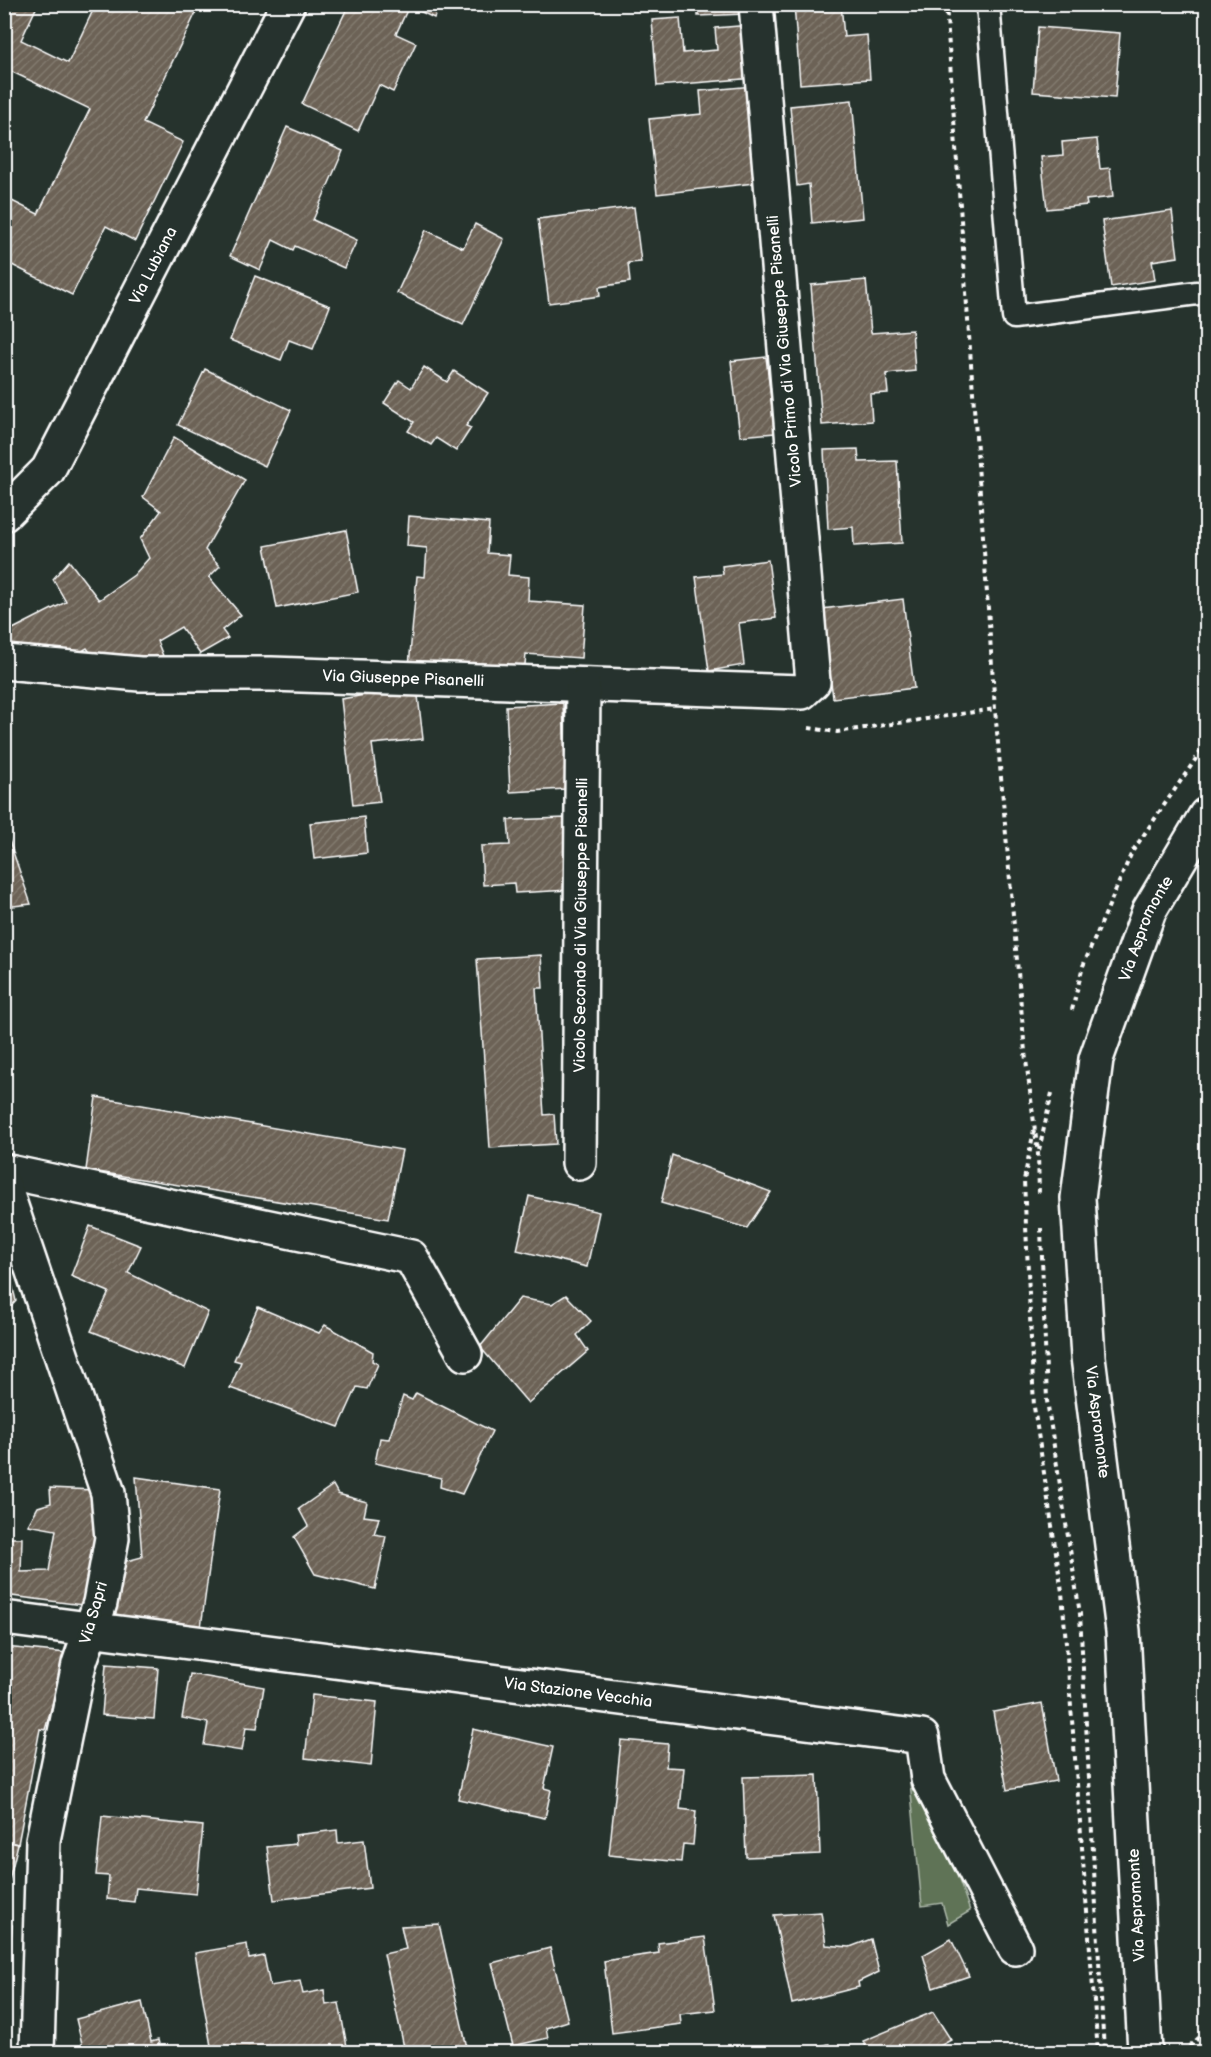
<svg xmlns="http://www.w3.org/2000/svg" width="1211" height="2057" font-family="'Balsamiq Sans',sans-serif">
	<defs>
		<pattern id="building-hatch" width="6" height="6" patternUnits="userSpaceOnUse" patternTransform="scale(1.5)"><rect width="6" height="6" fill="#6c6256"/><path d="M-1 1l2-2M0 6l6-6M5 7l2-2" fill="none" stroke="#827a6f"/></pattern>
	</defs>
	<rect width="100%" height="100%" fill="#26332d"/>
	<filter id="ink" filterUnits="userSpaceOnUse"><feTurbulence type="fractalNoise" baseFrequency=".0167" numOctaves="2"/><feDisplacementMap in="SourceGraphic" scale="12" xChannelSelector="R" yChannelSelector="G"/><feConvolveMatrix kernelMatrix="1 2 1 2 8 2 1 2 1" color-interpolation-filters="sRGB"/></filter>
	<g filter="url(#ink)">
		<!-- green -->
		<polygon fill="#5e7357" stroke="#aeb9ab" stroke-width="1.5" points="909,1772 922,1776 970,1911 948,1924 942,1903 922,1906"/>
		<!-- building -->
		<g fill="url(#building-hatch)" stroke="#fff" stroke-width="1.5">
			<polygon points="4,4 38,4 21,40 68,63 96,4 200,4 143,123 183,142 135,241 106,226 72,295 4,261 4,197 38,214 90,109 4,68"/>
			<polygon points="349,4 440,4 434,18 409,6 396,34 416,43 393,92 379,85 358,131 302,104"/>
			<polygon points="698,4 744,4 745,14 698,16"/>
			<polygon points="794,4 841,4 844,37 867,35 870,79 800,84"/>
			<polygon points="680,18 683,53 717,50 715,28 751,25 755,78 657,86 652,20"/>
			<polygon points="1038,27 1120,33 1115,98 1033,92"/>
			<polygon points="753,86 763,182 657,194 649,119 702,114 700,91"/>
			<polygon points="852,100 863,218 812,223 809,184 797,186 790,106"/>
			<polygon points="287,127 343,151 313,220 357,240 344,268 295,246 293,250 273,240 260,270 230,256"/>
			<polygon points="1097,139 1100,169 1110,168 1113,197 1086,200 1087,205 1047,209 1041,157 1063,155 1062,142"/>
			<polygon points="634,207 641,262 628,263 630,282 599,287 600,296 549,303 538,219"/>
			<polygon points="1172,211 1178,257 1152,261 1155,280 1111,287 1102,221"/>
			<polygon points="475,224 504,239 463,325 397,293 426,230 463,248"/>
			<polygon points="255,276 330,306 313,349 289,340 281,360 230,340"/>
			<polygon points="866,280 871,333 912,330 915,371 886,374 888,393 870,394 872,421 822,425 811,285"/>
			<polygon points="766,357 775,433 740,436 731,361"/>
			<polygon points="424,367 447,382 454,371 488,393 466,426 471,428 456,451 436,438 431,445 408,431 414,422 384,403 399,380 411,388"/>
			<polygon points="205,369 291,410 265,466 178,425"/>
			<polygon points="174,437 245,480 205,550 220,566 209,577 241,615 222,630 228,638 200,654 181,627 157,641 168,668 100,667 87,648 68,659 61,650 42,661 14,654 7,632 66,602 53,579 69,561 99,600 134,575 149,558 140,539 161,511 143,497"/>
			<polygon points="858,449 859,462 897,461 902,543 854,546 853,527 828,529 824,450"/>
			<polygon points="409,516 489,523 487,553 510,555 508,575 529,577 528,601 585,605 581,658 526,654 524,675 409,666 417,576 425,577 427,548 407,546"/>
			<polygon points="346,530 358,592 277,608 265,546"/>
			<polygon points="768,560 776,618 739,623 744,665 709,671 696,577 723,574 722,566"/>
			<polygon points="903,599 914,688 833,698 822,609"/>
			<polygon points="417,687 423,739 372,744 380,802 353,805 341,699 366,695 365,693"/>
			<polygon points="563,703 566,789 510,792 506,706"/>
			<polygon points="364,817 367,853 314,859 310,823"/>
			<polygon points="566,818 570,890 515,893 514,883 483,885 481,846 510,845 508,820"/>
			<polygon points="4,826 31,904 4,907"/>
			<polygon points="541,955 543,988 536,988 544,1115 554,1114 556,1144 490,1148 477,959"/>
			<polygon points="96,1097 402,1150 388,1219 86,1170"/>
			<polygon points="672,1155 771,1192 747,1228 661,1203"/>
			<polygon points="529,1196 599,1212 587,1267 517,1250"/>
			<polygon points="90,1226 141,1246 128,1273 208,1312 185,1368 91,1331 109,1292 71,1276"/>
			<polygon points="4,1250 16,1301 4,1314"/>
			<polygon points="566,1295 591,1321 577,1335 588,1351 528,1403 480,1347 520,1298 552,1304"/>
			<polygon points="258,1307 319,1333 325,1325 373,1352 372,1361 378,1364 367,1389 357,1387 339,1427 230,1388 241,1362 234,1360"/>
			<polygon points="416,1393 492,1431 462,1494 440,1487 441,1478 375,1463 380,1438 389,1439 403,1396 412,1400"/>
			<polygon points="136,1477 220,1489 201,1627 105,1614 115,1564 142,1557"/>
			<polygon points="333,1485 338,1494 367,1502 364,1516 379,1518 374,1534 386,1536 375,1589 315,1574 294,1537 308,1526 299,1509"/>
			<polygon points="50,1488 93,1490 100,1540 90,1606 4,1595 4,1538 22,1538 21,1572 49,1571 56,1530 28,1525 38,1507 51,1503"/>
			<polygon points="4,1647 67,1653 45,1730 40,1729 18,1844 4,1841 4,1759 11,1724 4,1723"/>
			<polygon points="106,1664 158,1668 154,1719 102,1715"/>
			<polygon points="190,1674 264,1687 257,1728 246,1727 242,1751 204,1745 208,1723 182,1718"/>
			<polygon points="312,1695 377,1702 371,1766 305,1758"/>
			<polygon points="1042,1703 1056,1781 1007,1790 993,1712"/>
			<polygon points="473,1729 553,1747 544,1788 551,1790 545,1818 458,1799"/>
			<polygon points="621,1740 668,1744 666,1767 684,1768 680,1809 696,1811 693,1845 683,1844 681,1862 609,1855"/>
			<polygon points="817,1775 820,1854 746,1857 743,1777"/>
			<polygon points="102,1816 203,1826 196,1894 136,1888 134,1902 107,1899 109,1876 96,1875"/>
			<polygon points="337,1830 338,1843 364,1840 370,1888 274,1900 267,1847 296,1844 295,1835"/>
			<polygon points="4,1841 18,1844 4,1901"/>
			<polygon points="821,1912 826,1945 850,1947 871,1939 879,1972 858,1982 859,1987 792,2004 774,1915"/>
			<polygon points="4,1920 12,1925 7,2006 4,2010"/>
			<polygon points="439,1924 468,2052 405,2052 384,1954 406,1949 401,1926"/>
			<polygon points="705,1937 715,2010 680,2014 681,2024 612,2033 604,1961 659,1953 658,1943"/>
			<polygon points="951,1939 969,1976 933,1988 923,1955"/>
			<polygon points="247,1944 249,1959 264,1956 270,1986 300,1981 303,1994 324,1990 326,2005 339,2003 348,2052 290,2052 290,2049 272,2052 212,2052 195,1953"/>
			<polygon points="550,1948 568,2021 546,2028 548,2038 513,2046 492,1963"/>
			<polygon points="142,2002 151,2042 158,2040 161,2052 84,2052 76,2019"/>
			<polygon points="933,2012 951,2040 940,2046 945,2052 869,2052 863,2041"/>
			<polygon points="829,2044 832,2052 795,2052"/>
		</g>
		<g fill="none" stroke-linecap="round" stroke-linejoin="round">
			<defs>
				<polyline id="service" points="988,4 1014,317 1197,293"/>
				<g id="minor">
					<path id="s1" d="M4,662L140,674H271L802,692L813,682L756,4"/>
					<path id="s2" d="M579,1163L583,686"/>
					<polyline points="4,1171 411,1257 465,1354"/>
					<polyline points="4,1186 108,1493 112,1538 100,1603 79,1664 43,1840 37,2052"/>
					<path id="s3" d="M4,1618L922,1737L928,1779L1015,1948"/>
				</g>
				<g id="tertiary">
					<path id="s4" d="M4,514L48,470L288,4"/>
				</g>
				<g id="secondary">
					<path id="s5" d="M1145,2052L1123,1631L1088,1357L1078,1198L1096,1059L1149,911L1206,815"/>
				</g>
			</defs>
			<!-- service casing -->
			<use href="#service" stroke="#fff" stroke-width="27"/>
			<!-- minor casing -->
			<use href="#minor" stroke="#fff" stroke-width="38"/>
			<!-- tertiary casing -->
			<use href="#tertiary" stroke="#fff" stroke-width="38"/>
			<!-- secondary casing -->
			<use href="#secondary" stroke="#fff" stroke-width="38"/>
			<!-- path -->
			<g stroke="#fff" stroke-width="4" stroke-dasharray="4.5 4.5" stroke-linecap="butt">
				<polyline points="946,4 995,709 1025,1052 1038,1154 1039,1194"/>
				<polyline points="809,728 837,732 995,709"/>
				<polyline points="1072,1010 1083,966 1132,852 1206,744"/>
				<polyline points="1034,1130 1024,1180 1034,1407 1062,1592 1098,2052"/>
				<polyline points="1039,1150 1052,1093"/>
				<polyline points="1041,1228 1047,1401 1080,1614 1104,2052"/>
				<polyline points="1182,2052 1206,2032"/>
			</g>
			<!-- service -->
			<use href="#service" stroke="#26332d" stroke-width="22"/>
			<!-- minor -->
			<use href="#minor" stroke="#26332d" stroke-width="33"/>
			<!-- tertiary -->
			<use href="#tertiary" stroke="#26332d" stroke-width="33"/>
			<!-- secondary -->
			<use href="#secondary" stroke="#26332d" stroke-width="33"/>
		</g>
	</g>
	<g text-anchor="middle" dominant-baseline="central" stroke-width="6" stroke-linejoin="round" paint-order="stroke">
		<!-- street labels -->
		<g font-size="16" fill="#fff" stroke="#26332d">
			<text stroke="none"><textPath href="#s4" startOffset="292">Via Lubiana</textPath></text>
			<text transform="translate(785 351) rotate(-95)">Vicolo Primo di Via Giuseppe Pisanelli</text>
			<text stroke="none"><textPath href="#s1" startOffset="400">Via Giuseppe Pisanelli</textPath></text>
			<text stroke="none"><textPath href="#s2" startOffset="238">Vicolo Secondo di Via Giuseppe Pisanelli</textPath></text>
			<text stroke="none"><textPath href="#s5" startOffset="1137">Via Aspromonte</textPath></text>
			<text transform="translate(1097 1422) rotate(83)">Via Aspromonte</text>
			<text transform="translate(94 1613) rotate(-74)">Via Sapri</text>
			<text stroke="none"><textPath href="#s3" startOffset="579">Via Stazione Vecchia</textPath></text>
			<text transform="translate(1137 1905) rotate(-93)">Via Aspromonte</text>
		</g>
	</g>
	<!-- margin -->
	<rect width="1211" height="2057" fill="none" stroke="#26332d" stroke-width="24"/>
	<rect x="12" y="12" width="1187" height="2033" fill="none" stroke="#fff" stroke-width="2" filter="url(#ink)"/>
</svg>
